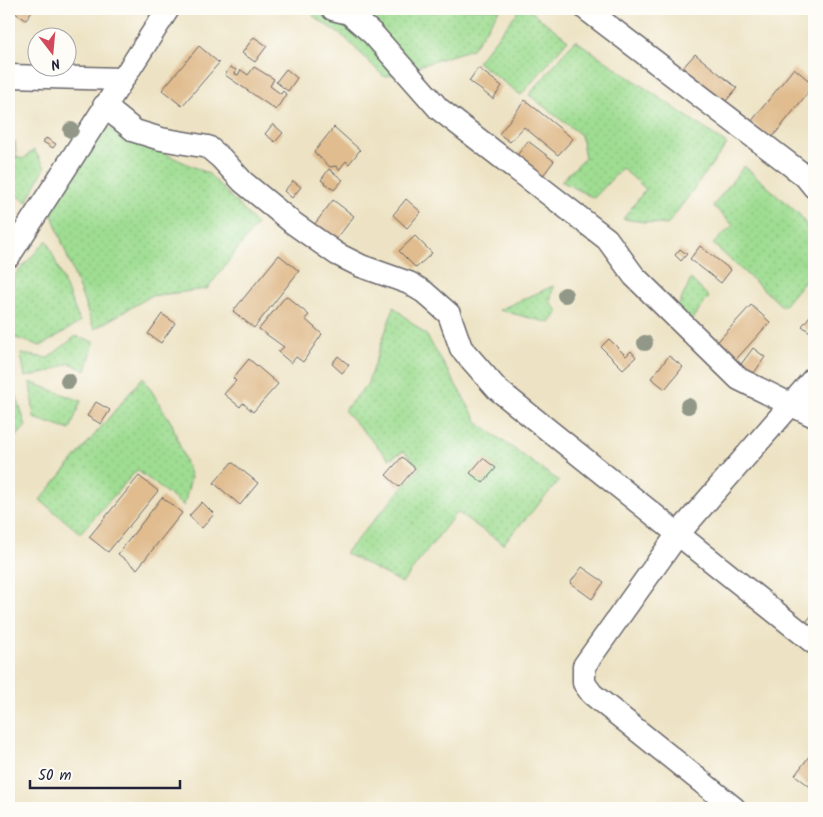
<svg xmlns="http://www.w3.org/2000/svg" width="823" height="817" font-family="Kalam,sans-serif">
	<defs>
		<pattern id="grass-dots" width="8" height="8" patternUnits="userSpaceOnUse" patternTransform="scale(1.25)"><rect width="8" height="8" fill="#9fdd92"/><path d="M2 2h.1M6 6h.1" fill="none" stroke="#89bd7f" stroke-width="1.8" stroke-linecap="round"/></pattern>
	</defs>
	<rect width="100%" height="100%" fill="#fdfcf7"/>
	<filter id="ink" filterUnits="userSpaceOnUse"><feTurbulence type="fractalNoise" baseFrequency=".02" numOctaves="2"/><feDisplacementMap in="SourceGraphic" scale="10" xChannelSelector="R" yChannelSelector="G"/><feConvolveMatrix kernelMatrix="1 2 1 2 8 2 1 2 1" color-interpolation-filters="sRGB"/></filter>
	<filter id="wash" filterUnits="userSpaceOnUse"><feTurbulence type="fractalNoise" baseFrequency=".0096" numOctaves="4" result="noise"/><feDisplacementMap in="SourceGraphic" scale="20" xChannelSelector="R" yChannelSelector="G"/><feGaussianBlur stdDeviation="1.12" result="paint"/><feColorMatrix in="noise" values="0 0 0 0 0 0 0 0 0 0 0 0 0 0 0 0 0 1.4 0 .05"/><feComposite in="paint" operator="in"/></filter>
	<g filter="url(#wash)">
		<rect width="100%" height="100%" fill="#ede3c4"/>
		<!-- grass -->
		<g fill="url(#grass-dots)" stroke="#608066">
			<polygon points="318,9 500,9 472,49 384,77 344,37 313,16"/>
			<polygon points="520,9 528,9 568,40 521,95 477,62"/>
			<polygon points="575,40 727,144 667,225 623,219 646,189 622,168 594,198 561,181 585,158 581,135 529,95"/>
			<polygon points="107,127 209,174 257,224 207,289 151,296 94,329 51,212"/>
			<polygon points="15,141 16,157 23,159 34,150 45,167 27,202 9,190 9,142"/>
			<polygon points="744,166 800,215 814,239 814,278 809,275 783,307 713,244 733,225 713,206"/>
			<polygon points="47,240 80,322 41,346 9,336 9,304 14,276"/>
			<polygon points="691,279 709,297 688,324 674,315"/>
			<polygon points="553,286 550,303 559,311 550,323 499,310"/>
			<polygon points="394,307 427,336 479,424 559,481 503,544 457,512 402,583 345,553 420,468 404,451 389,459 344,410 367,385"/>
			<polygon points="76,336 94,342 86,371 70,363 46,373 25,377 21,354 48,358"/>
			<polygon points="9,373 26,426 9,444"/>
			<polygon points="143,377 172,424 191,477 184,506 137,470 80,533 40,500"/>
			<polygon points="30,382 81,401 70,430 34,418"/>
		</g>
		<g id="blocks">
			<!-- building -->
			<g fill="#e0bc8e">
				<polygon points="9,9 33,9 26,20"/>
				<polygon points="254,37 267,46 255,62 242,53"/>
				<polygon points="199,46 219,63 182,106 162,90"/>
				<polygon points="695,54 737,88 721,107 679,72"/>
				<polygon points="230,67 236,70 235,74 238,75 241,70 248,75 254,67 274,79 270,86 281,94 283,91 286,94 276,110 225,75"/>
				<polygon points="478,68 502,86 493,99 469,81"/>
				<polygon points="794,68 814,85 772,138 751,122"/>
				<polygon points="286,69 297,78 288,91 276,82"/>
				<polygon points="525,100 573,139 558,155 524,127 510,142 499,134"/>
				<polygon points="273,124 283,133 275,142 265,134"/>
				<polygon points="334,127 360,150 349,164 346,161 339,170 336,166 330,167 314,152"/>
				<polygon points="46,138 56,144 53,148 43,142"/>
				<polygon points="528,141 554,161 538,182 512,162"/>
				<polygon points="329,169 343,180 334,190 321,180"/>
				<polygon points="293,181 301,187 292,198 284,191"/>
				<polygon points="406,199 421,212 407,228 393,215"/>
				<polygon points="333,200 354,216 335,241 314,225"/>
				<polygon points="415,236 432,253 416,268 399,251"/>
				<polygon points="700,246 731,270 721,283 690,259"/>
				<polygon points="680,249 687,254 681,261 675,255"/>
				<polygon points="279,255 299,271 254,328 233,311"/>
				<polygon points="286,296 309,315 305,319 322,334 303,362 296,357 291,363 278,352 284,347 259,329"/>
				<polygon points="751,305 770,322 730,366 711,349"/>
				<polygon points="814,311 814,335 802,326"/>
				<polygon points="162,314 175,323 161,343 148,334"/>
				<polygon points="609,339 626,356 631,351 636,357 623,369 601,347"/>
				<polygon points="753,348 765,357 752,376 739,367"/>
				<polygon points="338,356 349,365 342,373 332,364"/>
				<polygon points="669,356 683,367 665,389 651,378"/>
				<polygon points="249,359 278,384 253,412 243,403 240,407 224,394 236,381 233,378"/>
				<polygon points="96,402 110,410 101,424 87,416"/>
				<polygon points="402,457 415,468 399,487 386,475"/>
				<polygon points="483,458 496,468 483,483 470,473"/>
				<polygon points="232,462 258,483 240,505 214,483"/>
				<polygon points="139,476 158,491 108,552 89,537"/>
				<polygon points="162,497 182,513 137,569 118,554"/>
				<polygon points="202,502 214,514 202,528 189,516"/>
				<polygon points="582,567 604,582 592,599 570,583"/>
				<polygon points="814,612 814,632 804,625"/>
				<polygon points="814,750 814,786 813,789 795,775"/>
			</g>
		</g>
	</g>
	<g filter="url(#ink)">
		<use href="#blocks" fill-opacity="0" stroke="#69666b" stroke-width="1"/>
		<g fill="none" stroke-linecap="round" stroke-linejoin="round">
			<defs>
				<g id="street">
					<polyline points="333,9 349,13 373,34 439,109 607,239 634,276 739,379 814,416"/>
					<polyline points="586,9 805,176 814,187"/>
					<polyline points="9,76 122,79"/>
					<polyline points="104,106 135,131 161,139 208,147 221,158 243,182 293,223 337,254 361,266 409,283 424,292 449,314 461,348 497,389 814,643"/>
					<polyline points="9,256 168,9"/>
					<polyline points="734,808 592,694 584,683 584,666 678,534 814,378"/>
				</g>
			</defs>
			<!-- street casing -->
			<use href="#street" stroke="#69666b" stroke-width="25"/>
			<!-- street -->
			<use href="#street" stroke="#fff" stroke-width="22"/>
		</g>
		<!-- trees -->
		<g fill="#929887">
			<circle cx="71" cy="130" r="8"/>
			<circle cx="565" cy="295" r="8"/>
			<circle cx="645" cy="343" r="8"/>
			<circle cx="68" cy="381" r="8"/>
			<circle cx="688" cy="406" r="8"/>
		</g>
	</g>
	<!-- margin -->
	<rect width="823" height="817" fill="none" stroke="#fdfcf7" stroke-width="30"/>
	<!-- north arrow -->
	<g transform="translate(52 52) rotate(164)"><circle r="24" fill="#fdfcf7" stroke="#a5a5ac"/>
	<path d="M0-4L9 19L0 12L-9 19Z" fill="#d1495b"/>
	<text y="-8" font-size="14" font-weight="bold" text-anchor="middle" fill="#22223b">N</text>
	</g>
	<!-- scale -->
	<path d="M30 780v8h150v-8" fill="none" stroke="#22223b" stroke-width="2.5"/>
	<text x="38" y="780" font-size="15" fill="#22223b" stroke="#fdfcf7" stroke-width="4" paint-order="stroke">50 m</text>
</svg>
